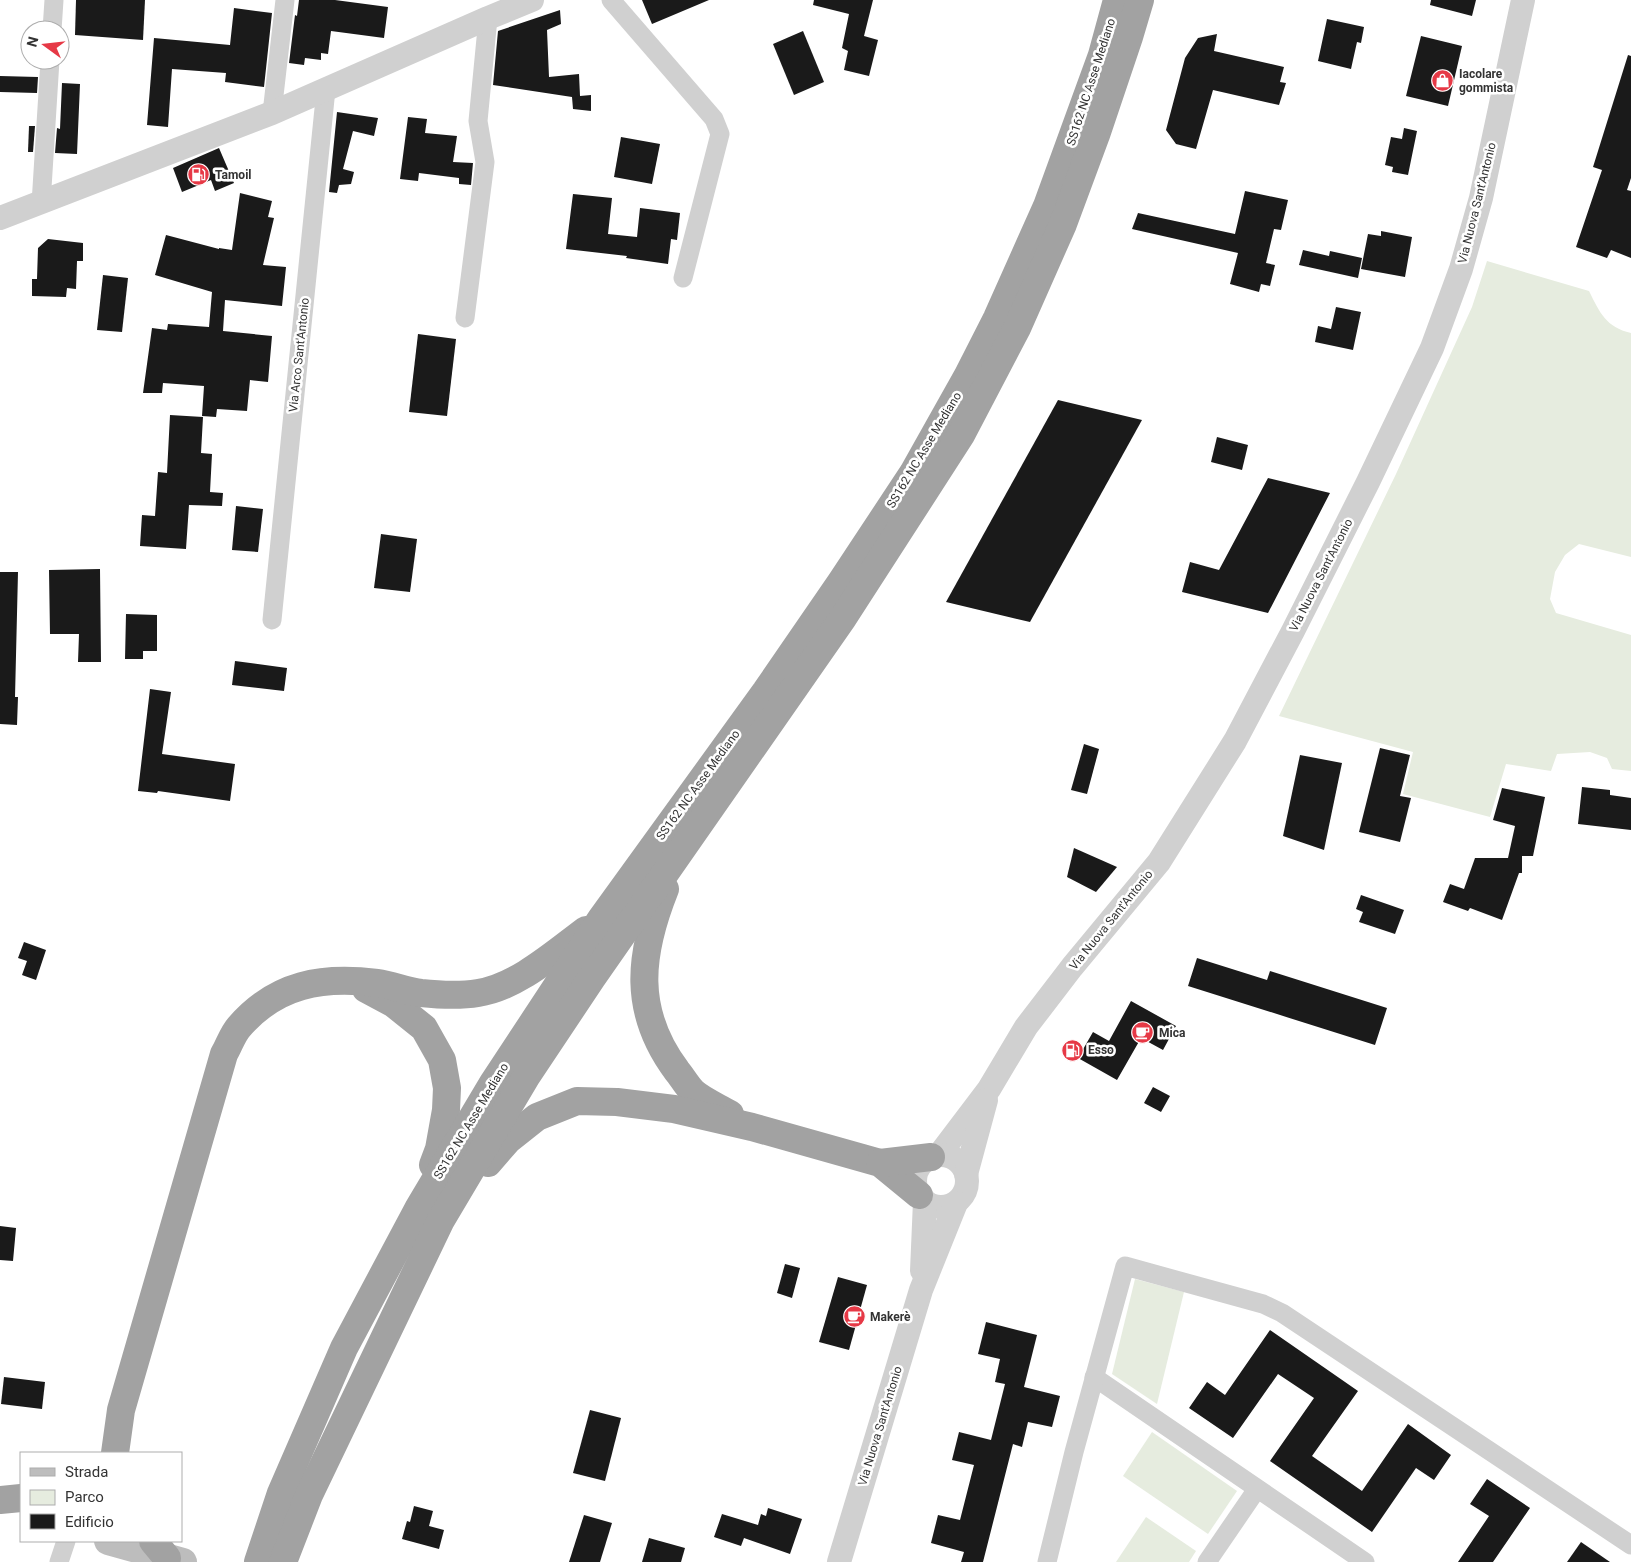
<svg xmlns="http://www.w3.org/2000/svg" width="1631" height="1562" font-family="Roboto,sans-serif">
	<rect width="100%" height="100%" fill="#fff"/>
	<!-- green -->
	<g fill="#e6ecdf">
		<path d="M1487,261L1589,291C1600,313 1606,327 1631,333V557L1579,544L1565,555L1555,572L1550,599L1556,613L1631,635V771L1612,769L1607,758L1590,752L1557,754L1551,771L1506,764L1490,817L1403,794L1413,752L1279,716L1396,474L1472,307Z"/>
		<polygon points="1135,1279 1184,1292 1157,1404 1112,1374"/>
		<polygon points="1152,1432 1237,1491 1208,1534 1123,1476"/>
		<polygon points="1146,1517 1196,1551 1189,1562 1116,1562"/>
	</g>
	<!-- building -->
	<g fill="#1a1a1a">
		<polygon points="76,0 145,0 143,40 75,35"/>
		<polygon points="299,0 335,0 388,7 384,38 331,31 328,54 321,53 321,60 305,58 304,65 289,63 295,15 297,16"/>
		<polygon points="642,0 709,0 652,24"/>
		<polygon points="814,0 873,0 864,36 878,40 869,76 844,70 848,51 842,48 849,14 813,5"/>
		<polygon points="1431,0 1476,0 1472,16 1430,5"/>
		<polygon points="234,8 272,13 264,87 225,82 226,73 172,69 168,127 147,125 154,38 230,45"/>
		<polygon points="560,10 561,24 547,30 549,77 579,74 580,96 591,95 591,111 573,109 572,97 493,85 498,31"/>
		<polygon points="1327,19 1364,27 1361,43 1357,42 1351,69 1318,61"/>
		<polygon points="803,31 824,82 794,95 773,44"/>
		<polygon points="1217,34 1214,51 1284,67 1280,82 1286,83 1279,105 1213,90 1196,149 1176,144 1166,130 1185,58 1198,38"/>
		<polygon points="1421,36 1462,46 1448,106 1406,96"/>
		<polygon points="1628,55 1631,56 1631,178 1627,190 1631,191 1631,258 1611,250 1607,258 1576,247 1602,170 1593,167"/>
		<polygon points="0,76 38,77 37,93 0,92"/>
		<polygon points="62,83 80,84 77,154 55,153 57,128 60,129"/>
		<polygon points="337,112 378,118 374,136 353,131 343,169 354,172 351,184 339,185 337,193 329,192"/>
		<polygon points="408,117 427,119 425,133 457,136 453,162 473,163 471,185 459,184 459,178 419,173 418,181 400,179"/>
		<polygon points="29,126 35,126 33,152 28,152"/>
		<polygon points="1404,128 1417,131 1408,175 1392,172 1393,167 1385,165 1391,137 1402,139"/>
		<polygon points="621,137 660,144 652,184 614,177"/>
		<polygon points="219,148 234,183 215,191 211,180 182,192 173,168"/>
		<polygon points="1245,191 1288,200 1281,230 1274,229 1266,263 1275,265 1270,286 1261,284 1259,292 1230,284 1238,253 1132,229 1138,213 1235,234"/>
		<polygon points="240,193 272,201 268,217 274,218 263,265 286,267 282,306 225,300 223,331 272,336 268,382 250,380 247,411 217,409 216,417 202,416 204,386 163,383 162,393 143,393 152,328 167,330 168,324 209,327 212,292 155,275 166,235 219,249 219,248 232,250"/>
		<polygon points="573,194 612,198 608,234 637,237 640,208 680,213 677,240 671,239 668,264 626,258 627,256 566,249"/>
		<polygon points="1381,231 1412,237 1405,277 1361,269 1368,234 1381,236"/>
		<polygon points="48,239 83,243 83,261 77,261 76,289 67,288 66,297 32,296 32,279 37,279 38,248"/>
		<polygon points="1303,250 1329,256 1330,251 1362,258 1358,278 1299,265"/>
		<polygon points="103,275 128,278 122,332 97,330"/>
		<polygon points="1336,307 1361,312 1353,350 1315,342 1318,326 1331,329"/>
		<polygon points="418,334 456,339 447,416 409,412"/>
		<polygon points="1058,400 1142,420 1030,622 946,602"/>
		<polygon points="170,415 203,417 201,453 212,454 210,492 223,493 222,506 189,505 186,549 140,546 142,515 155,516 158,472 167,473"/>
		<polygon points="1217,437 1248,445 1242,470 1211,462"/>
		<polygon points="1268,478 1330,493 1268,613 1182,592 1190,562 1219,570"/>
		<polygon points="236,506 263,509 258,552 232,550"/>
		<polygon points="381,534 417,539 410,592 374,588"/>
		<polygon points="100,569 101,662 78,662 79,634 50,634 49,570"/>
		<polygon points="0,572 18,572 15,697 18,697 17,725 0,724"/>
		<polygon points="126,614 157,615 157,651 143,651 143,659 125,659"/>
		<polygon points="235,661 287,668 284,691 232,685"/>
		<polygon points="150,689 171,692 162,754 235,764 230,801 158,791 157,793 138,791"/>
		<polygon points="1084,744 1099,749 1087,794 1071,790"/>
		<polygon points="1380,748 1410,755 1400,796 1411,798 1400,842 1359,832"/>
		<polygon points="1300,755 1342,763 1324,850 1283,836"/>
		<polygon points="1582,787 1610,790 1610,795 1631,798 1631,830 1578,824"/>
		<polygon points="1502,788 1545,797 1533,856 1522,856 1522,873 1519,873 1502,920 1470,908 1468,911 1443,902 1450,884 1464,889 1475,858 1508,858 1515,826 1493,820"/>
		<polygon points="1074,848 1117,867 1096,892 1067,877"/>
		<polygon points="1361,895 1404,910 1395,934 1359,922 1363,912 1356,909"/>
		<polygon points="24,942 46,950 36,980 22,975 27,961 18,958"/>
		<polygon points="1197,958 1267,980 1270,971 1387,1008 1375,1045 1188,986"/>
		<polygon points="1131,1001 1176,1026 1163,1050 1141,1038 1117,1080 1078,1058 1093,1032 1109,1041"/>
		<polygon points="1153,1087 1170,1096 1161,1112 1144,1103"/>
		<polygon points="0,1226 16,1228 13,1261 0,1260"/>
		<polygon points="785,1264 800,1268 792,1298 777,1293"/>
		<polygon points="838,1277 867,1285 849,1350 819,1342"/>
		<polygon points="986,1322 1037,1335 1024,1387 1060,1396 1052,1427 1028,1422 1022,1447 1013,1444 983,1562 961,1562 964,1552 931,1543 938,1515 960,1520 974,1465 952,1460 959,1432 991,1440 1005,1384 995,1382 1000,1359 978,1354"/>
		<polygon points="1270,1330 1358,1391 1312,1456 1362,1491 1408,1424 1451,1455 1434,1480 1416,1468 1372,1532 1270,1461 1314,1398 1278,1374 1233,1438 1189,1408 1207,1382 1225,1395"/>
		<polygon points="4,1377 45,1382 42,1409 1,1404"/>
		<polygon points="590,1410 621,1418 605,1481 573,1473"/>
		<polygon points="1487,1479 1530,1508 1493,1562 1458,1562 1489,1516 1470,1504"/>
		<polygon points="414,1506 433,1511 429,1526 444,1530 439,1549 402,1539 407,1521 410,1522"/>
		<polygon points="768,1508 802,1519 790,1554 744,1538 741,1546 714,1537 722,1514 758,1525 761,1514 766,1516"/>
		<polygon points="584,1515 612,1523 600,1562 569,1562"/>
		<polygon points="649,1538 685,1548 681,1562 642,1562"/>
		<polygon points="1581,1542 1610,1562 1567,1562"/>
	</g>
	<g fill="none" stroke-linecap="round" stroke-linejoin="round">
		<!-- minor -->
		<g stroke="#d0d0d0" stroke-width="19">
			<polyline points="611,0 714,119 720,134 683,278"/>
			<polyline points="52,30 54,0"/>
			<polyline points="272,113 285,0"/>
			<polyline points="41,204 50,60"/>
			<polyline points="465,318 485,162 478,121 488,18"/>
			<polyline points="272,620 326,89"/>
			<polyline points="1094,1377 1365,1562"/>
			<polyline points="59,1562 66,1541"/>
			<polyline points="1047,1562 1074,1452 1125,1266 1263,1304 1282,1313 1631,1545"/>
			<polyline points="1207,1562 1257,1489"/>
		</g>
		<!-- tertiary -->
		<g stroke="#d0d0d0" stroke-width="24">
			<polyline points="0,218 272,113 488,18 532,0"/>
			<polyline points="939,1155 989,1089 1026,1027 1072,967 1159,862 1235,741 1293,631 1368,482 1432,348 1461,269 1481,198 1523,0"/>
			<circle cx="941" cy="1181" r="26"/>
			<polyline points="966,1174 986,1100"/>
			<polyline points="922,1271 925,1201"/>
			<polyline points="839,1562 921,1290 956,1203"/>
		</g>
		<!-- secondary -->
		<polyline stroke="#bdbdbd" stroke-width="28" points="108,1541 183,1562"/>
		<!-- trunk -->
		<g stroke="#a2a2a2" stroke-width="28">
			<path d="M665,889C639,954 632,1011 677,1071C682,1077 687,1086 693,1092C703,1101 718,1107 730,1114"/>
			<polyline points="366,989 394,1004 424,1028 442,1060 447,1088 446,1110 439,1149 433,1165"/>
			<polyline points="488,1163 508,1140 537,1117 577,1101 617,1102 674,1109 752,1127 880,1163 919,1195"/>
			<polyline points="880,1163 931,1157"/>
			<path d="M115,1453L121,1410L224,1054C229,1046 232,1035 239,1027C276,984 322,976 377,983C392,985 406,991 421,993C440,995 460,996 478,993C517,987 555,953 586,930"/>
			<polyline points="0,1500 21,1498"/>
			<polyline points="153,1541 167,1558"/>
			<polyline points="258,1562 281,1493 344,1348 418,1209 493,1083 601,919 766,691 841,582 913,473 968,375 997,318 1047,206 1102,55 1117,0"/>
			<polyline points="283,1562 309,1495 441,1220 526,1077 592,978 843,618 961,435 1017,328 1063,224 1096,135 1129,37 1140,0"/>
		</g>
	</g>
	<!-- icons -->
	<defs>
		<symbol id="shop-disc" viewBox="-11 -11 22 22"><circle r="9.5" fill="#e63946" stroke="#fff"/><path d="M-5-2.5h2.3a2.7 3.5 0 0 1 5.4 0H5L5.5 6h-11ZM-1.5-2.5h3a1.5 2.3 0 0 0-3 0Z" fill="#fff"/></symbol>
		<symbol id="fuel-disc" viewBox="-11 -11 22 22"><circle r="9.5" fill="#e63946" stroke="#fff"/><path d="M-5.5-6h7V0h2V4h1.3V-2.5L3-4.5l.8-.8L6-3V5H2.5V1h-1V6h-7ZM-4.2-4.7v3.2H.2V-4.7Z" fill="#fff"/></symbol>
		<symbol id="cafe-disc" viewBox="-11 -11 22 22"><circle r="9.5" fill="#e63946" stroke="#fff"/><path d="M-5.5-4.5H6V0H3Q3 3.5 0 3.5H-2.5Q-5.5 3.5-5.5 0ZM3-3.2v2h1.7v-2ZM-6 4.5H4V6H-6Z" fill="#fff"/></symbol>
	</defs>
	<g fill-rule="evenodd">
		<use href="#shop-disc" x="1430" y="68" width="25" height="25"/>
		<use href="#fuel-disc" x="186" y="162" width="25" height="25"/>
		<use href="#cafe-disc" x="1130" y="1020" width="25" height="25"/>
		<use href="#fuel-disc" x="1060" y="1038" width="25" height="25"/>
		<use href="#cafe-disc" x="842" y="1304" width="25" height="25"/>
	</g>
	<g text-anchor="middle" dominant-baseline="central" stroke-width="5" stroke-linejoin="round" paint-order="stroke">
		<!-- poi labels -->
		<g font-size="12" font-weight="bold" fill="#333" stroke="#fff" text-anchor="start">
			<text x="1459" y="74">Iacolare<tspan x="1459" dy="14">gommista</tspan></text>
			<text x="215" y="175">Tamoil</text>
			<text x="1159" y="1033">Mica</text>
			<text x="1088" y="1050">Esso</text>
			<text x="870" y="1317">Makerè</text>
		</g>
		<!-- street labels -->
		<g font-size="12" fill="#333" stroke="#fff">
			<text transform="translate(1091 82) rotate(-72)">SS162 NC Asse Mediano</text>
			<text transform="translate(1477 203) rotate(-76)">Via Nuova Sant'Antonio</text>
			<text transform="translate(299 355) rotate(-84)">Via Arco Sant'Antonio</text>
			<text transform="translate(924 450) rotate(-59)">SS162 NC Asse Mediano</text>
			<text transform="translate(1321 575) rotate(-63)">Via Nuova Sant'Antonio</text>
			<text transform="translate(698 785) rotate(-54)">SS162 NC Asse Mediano</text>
			<text transform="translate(1111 920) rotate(-51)">Via Nuova Sant'Antonio</text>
			<text transform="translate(471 1121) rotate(-59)">SS162 NC Asse Mediano</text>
			<text transform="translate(880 1426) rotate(-73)">Via Nuova Sant'Antonio</text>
		</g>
	</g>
	<!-- legend -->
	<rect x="20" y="1452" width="162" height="90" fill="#ffffff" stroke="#adadad"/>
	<rect x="30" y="1468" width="25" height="8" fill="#bdbdbd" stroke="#adadad"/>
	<text x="65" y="1477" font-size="15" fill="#333333">Strada</text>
	<rect x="30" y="1490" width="25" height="15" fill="#e6ecdf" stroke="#adadad"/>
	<text x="65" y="1502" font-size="15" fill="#333333">Parco</text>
	<rect x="30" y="1514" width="25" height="15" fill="#1a1a1a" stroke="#adadad"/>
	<text x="65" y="1527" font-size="15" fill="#333333">Edificio</text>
	<!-- north arrow -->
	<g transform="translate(45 45) rotate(285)"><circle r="24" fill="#ffffff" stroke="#adadad"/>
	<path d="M0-4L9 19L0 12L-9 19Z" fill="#e63946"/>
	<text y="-8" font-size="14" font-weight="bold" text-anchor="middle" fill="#333333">N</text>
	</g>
</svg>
